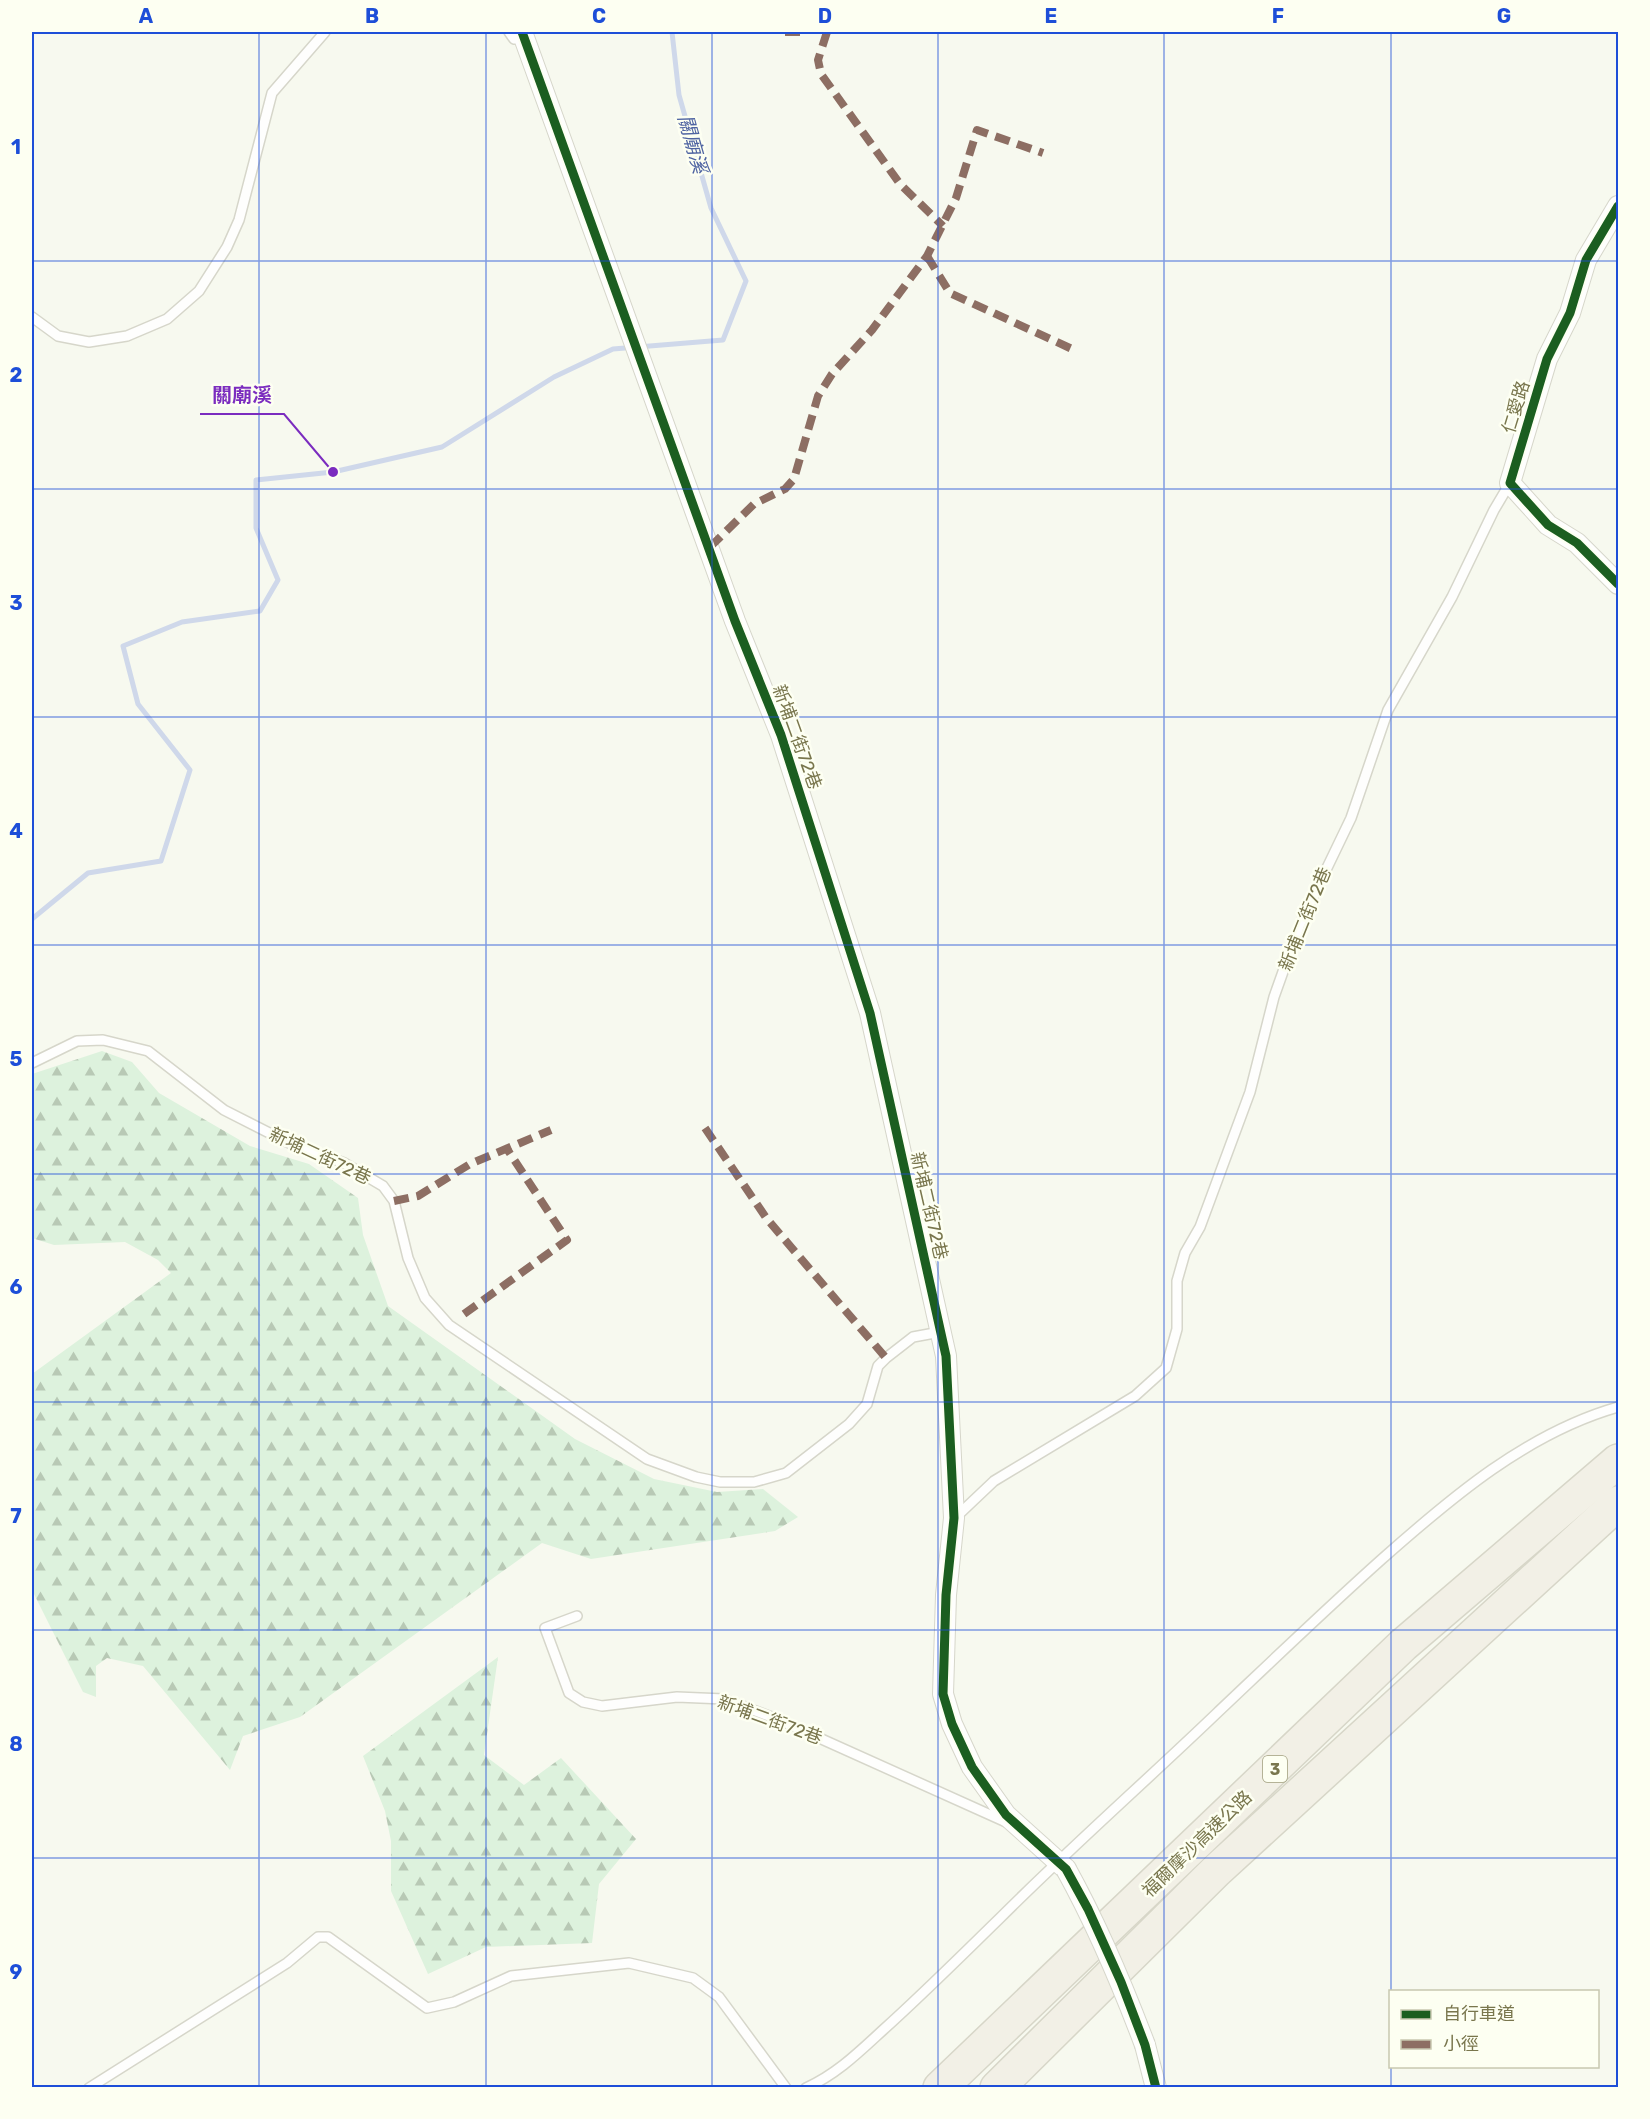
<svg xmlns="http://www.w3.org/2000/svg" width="1650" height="2119" font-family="Rubik,'Noto Sans TC',sans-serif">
	<defs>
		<pattern id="forest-firs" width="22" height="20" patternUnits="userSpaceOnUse" patternTransform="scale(1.5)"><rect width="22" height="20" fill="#ddf2dd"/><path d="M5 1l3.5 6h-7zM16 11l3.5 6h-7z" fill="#b8c9b5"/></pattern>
	</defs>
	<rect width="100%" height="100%" fill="#f7f9ef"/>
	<!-- forest -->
	<g fill="url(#forest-firs)">
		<polygon points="102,1051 132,1062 159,1093 250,1146 309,1164 358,1198 363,1235 388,1306 575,1439 654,1479 717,1492 763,1489 798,1517 775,1531 591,1559 542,1543 300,1717 243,1736 230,1770 143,1666 107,1658 96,1666 96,1697 83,1692 32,1590 32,1374 171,1273 158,1260 125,1242 54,1245 32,1238 32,1074"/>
		<polygon points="498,1657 484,1755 524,1785 561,1758 636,1839 599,1884 592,1943 486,1947 428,1974 391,1891 391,1841 385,1811 363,1756"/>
	</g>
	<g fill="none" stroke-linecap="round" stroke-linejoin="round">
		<!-- stream -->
		<polyline stroke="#cfd8ea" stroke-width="5" points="32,919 88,873 161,861 190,770 138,704 123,646 182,622 260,611 278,580 256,528 256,480 333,472 442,447 554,377 613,349 723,340 746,281 711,208 679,95 672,32"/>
		<defs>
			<g id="service">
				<polyline points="509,32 514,39"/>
				<polyline points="32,317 58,336 89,342 127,336 167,319 199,291 227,247 239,220 272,93 325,32"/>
				<polyline points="32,1063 77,1041 103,1040 148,1051 224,1110 291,1144 344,1163 383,1186 394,1201 408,1258 425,1298 449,1325 647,1459 696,1477 720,1482 754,1482 786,1473 849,1424 867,1404 878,1366 886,1358 913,1337 940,1332"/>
				<polyline points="956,1517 994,1481 1135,1396 1166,1368 1177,1329 1177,1281 1185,1253 1200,1227 1250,1092 1274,997 1300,924 1351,818 1388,710 1452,597 1494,510 1510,483"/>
				<polyline points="577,1616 545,1628 569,1693 583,1702 602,1706 677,1697 724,1699 777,1719 1006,1822"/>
				<polyline points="89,2088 287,1963 318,1937 328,1937 427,2008 454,2002 511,1976 629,1963 693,1978 719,1997 786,2088"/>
				<path d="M806,2088C837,2074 859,2052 883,2030C923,1994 961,1956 999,1919C1070,1848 1145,1782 1217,1713C1272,1661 1326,1609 1382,1559C1452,1497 1527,1433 1618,1407"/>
			</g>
			<g id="minor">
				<polyline points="522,32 735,621 781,735 870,1013 946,1356 954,1518 946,1595 943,1694 952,1724 972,1767 1006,1815 1066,1869"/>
				<polyline points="1618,206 1586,260 1570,313 1547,359 1510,483 1548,525 1577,543 1618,584"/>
				<polyline points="1145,2045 1156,2088"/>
			</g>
			<g id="motorway">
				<polyline points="940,2088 1403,1645 1618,1461"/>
				<polyline points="997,2088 1216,1871 1618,1503"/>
			</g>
		</defs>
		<!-- service casing -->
		<use href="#service" stroke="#d6d6ca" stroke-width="12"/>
		<!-- minor casing -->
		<use href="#minor" stroke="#d6d6ca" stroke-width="22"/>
		<!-- motorway casing -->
		<use href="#motorway" stroke="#d7d6c8" stroke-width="36"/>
		<!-- service -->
		<use href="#service" stroke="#fefefd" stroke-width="9"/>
		<!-- minor -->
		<use href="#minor" stroke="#fefefd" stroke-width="20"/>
		<!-- motorway -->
		<use href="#motorway" stroke="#f2f0e6" stroke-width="33"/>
		<defs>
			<path id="minor-bridge" d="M1066,1869C1097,1925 1122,1984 1145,2045"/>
		</defs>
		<!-- minor-bridge casing -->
		<use href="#minor-bridge" stroke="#d6d6ca" stroke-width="22" stroke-linecap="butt"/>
		<!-- minor-bridge -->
		<use href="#minor-bridge" stroke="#fefefd" stroke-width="20"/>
		<!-- quiet -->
		<g stroke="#8d6e63" stroke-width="8" stroke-dasharray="15 8" stroke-linecap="butt">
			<polyline points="785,32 805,32"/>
			<polyline points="827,32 818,60 821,74 900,184 943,226"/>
			<polyline points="927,256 950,293 1072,349"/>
			<polyline points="710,547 754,504 785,489 794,479 818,396 832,374 872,330 927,256 956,198 977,130 1043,153"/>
			<polyline points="705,1128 767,1219 886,1358"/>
			<polyline points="394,1201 418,1196 470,1164 551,1130"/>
			<polyline points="464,1314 567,1240 507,1149"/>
		</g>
		<defs>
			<g id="cycleway">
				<polyline points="522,32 735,621 781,735 870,1013 946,1356 954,1518 946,1595 943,1694 952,1724 972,1767 1006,1815 1066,1869 1088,1909 1121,1982 1145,2045 1156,2088"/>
				<polyline points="1618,206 1586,260 1570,313 1547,359 1510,483 1548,525 1577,543 1618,584"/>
			</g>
		</defs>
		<!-- cycleway casing -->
		<use href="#cycleway" stroke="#fdfff2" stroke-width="13"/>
		<!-- cycleway -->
		<use href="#cycleway" stroke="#1b5e20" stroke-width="9"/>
	</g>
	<!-- grid -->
	<path fill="none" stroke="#1d4ed8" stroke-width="1.5" stroke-opacity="0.55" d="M259,32V2088M486,32V2088M712,32V2088M938,32V2088M1164,32V2088M1391,32V1992M32,261H1618M32,489H1618M32,717H1618M32,945H1618M32,1174H1618M32,1402H1618M32,1630H1618M32,1858H1618M1391,2066V2088"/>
	<g text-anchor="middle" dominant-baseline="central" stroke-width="5" stroke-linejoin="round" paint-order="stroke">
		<!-- shield labels -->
		<rect fill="#fdfff2" stroke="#a19f7e" stroke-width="1.5" x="1263" y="1756" width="24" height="26" rx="4.5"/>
		<g font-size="16" font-weight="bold" fill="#79764d">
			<text x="1275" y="1769">3</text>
		</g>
		<!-- street labels -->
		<g font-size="18" fill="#79764d" stroke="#fdfff2">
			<text transform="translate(1516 407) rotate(-73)">仁愛路</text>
			<text transform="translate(797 737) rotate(70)">新埔二街72巷</text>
			<text transform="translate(1305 919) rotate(-68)">新埔二街72巷</text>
			<text transform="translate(320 1156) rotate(25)">新埔二街72巷</text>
			<text transform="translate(929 1206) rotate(77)">新埔二街72巷</text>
			<text transform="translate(770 1720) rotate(20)">新埔二街72巷</text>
			<text transform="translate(1197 1844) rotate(-44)">福爾摩沙高速公路</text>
		</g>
		<!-- water labels -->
		<g font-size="20" font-style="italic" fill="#4f64a2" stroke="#fdfff2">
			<text transform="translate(693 144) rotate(74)">關廟溪</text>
		</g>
	</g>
	<!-- callouts -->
	<path fill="none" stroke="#7b2cbf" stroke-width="2" d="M333 472L284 414H200"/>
	<circle fill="#7b2cbf" stroke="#fdfff2" stroke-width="2" cx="333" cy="472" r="6"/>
	<g font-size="20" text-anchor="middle" font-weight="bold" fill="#7b2cbf" stroke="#fdfff2" stroke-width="5" stroke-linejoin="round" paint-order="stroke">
		<text x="242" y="402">關廟溪</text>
	</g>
	<!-- border -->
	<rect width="1650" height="2119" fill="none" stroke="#fdfff2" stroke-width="66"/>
	<!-- legend -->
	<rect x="1389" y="1990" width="210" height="78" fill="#fdfff2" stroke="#c8c8b0" stroke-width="1.5"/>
	<rect x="1401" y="2010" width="30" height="9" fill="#1b5e20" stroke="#c8c8b0" stroke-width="1.5"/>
	<text x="1443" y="2020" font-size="18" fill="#79764d">自行車道</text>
	<rect x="1401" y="2040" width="30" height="9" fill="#8d6e63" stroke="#c8c8b0" stroke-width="1.5"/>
	<text x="1443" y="2050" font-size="18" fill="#79764d">小徑</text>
	<rect x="33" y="33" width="1584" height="2053" fill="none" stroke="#1d4ed8" stroke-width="2"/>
	<g font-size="20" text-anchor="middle" font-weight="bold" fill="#1d4ed8">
		<text x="146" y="23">A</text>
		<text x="372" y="23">B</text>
		<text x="599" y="23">C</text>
		<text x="825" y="23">D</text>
		<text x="1051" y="23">E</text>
		<text x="1278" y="23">F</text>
		<text x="1504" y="23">G</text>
		<text x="16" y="154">1</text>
		<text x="16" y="382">2</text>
		<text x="16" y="610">3</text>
		<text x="16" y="838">4</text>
		<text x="16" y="1066">5</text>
		<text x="16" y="1294">6</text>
		<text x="16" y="1523">7</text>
		<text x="16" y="1751">8</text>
		<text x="16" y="1979">9</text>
	</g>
</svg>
